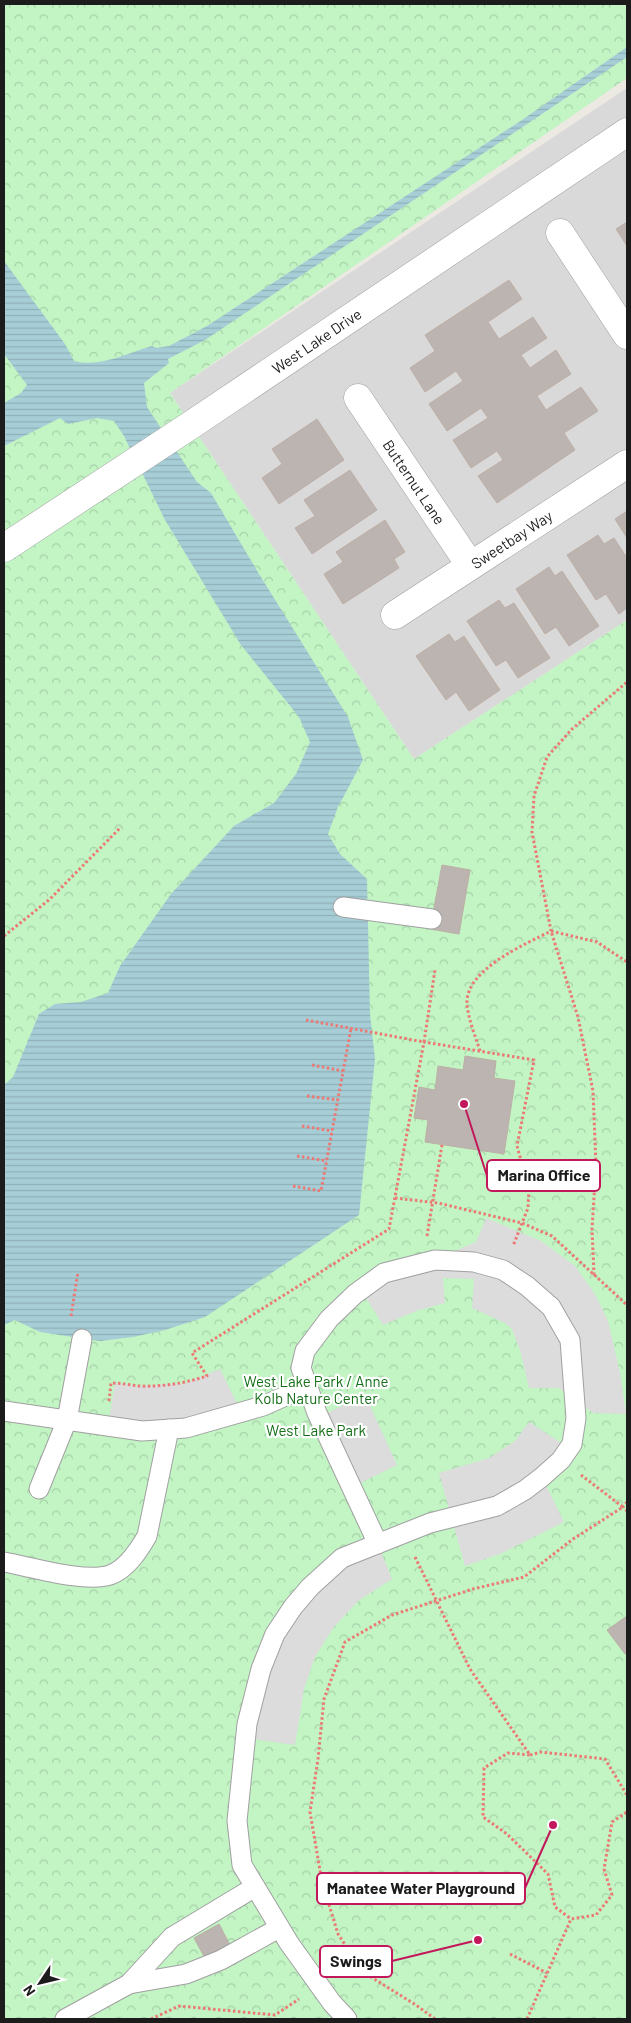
<svg xmlns="http://www.w3.org/2000/svg" width="631" height="2023" font-family="Barlow,sans-serif">
	<defs>
		<pattern id="park-crowns" width="20" height="18" patternUnits="userSpaceOnUse" patternTransform="scale(1.25)"><rect width="20" height="18" fill="#c2f4c4"/><path d="M2 6a3 3 0 1 1 6 0M12 15a3 3 0 1 1 6 0" fill="none" stroke="#a6d1a8"/></pattern>
		<pattern id="water-rules" width="6" height="5" patternUnits="userSpaceOnUse" patternTransform="scale(1.25)"><rect width="6" height="5" fill="#a7ced7"/><path d="M0 2.5h6" fill="none" stroke="#8fb0b8"/></pattern>
	</defs>
	<rect width="100%" height="100%" fill="#ece9e3"/>
	<!-- residential -->
	<polygon fill="#dad9d9" points="627,88 627,620 414,759 170,393"/>
	<!-- park -->
	<polygon fill="url(#park-crowns)" points="4,4 627,4 627,78 170,393 414,759 627,620 627,2019 4,2019"/>
	<!-- parking -->
	<g fill="#dcdcdc">
		<polygon points="486,1218 541,1241 575,1266 595,1294 608,1321 620,1373 626,1414 593,1413 559,1388 529,1388 520,1350 512,1329 505,1323 472,1308 474,1279 443,1278 445,1303 416,1311 383,1325 361,1290 476,1242"/>
		<polygon points="220,1369 241,1412 186,1428 108,1426 115,1383 140,1386 185,1383"/>
		<polygon points="365,1395 397,1465 352,1487 319,1417"/>
		<polygon points="529,1422 569,1448 542,1477 564,1522 500,1554 465,1566 439,1473 489,1458 515,1441"/>
		<polygon points="378,1544 392,1579 358,1601 333,1628 315,1657 304,1689 295,1745 245,1738 261,1669 310,1587"/>
	</g>
	<!-- water -->
	<path fill="url(#water-rules)" d="M627,47V57L205,340L168,359L169,363L144,383L147,407L197,482L211,493L259,574L348,717L363,760L338,807L328,834L340,854L367,879L370,1014L375,1059L359,1215L205,1317L165,1330L133,1337L100,1341L40,1332L15,1320L4,1325V1085L13,1077L39,1014L55,1004L81,1002L108,993L120,966L171,894L234,826L274,803L296,774L310,742L299,717L241,645L165,520L124,436L114,421L97,418L68,424L60,418L4,446V403L21,393L27,385L4,354V261L65,344L74,361C99,368 128,353 152,346L156,348L169,346L207,326L522,120Z"/>
	<!-- building -->
	<g fill="#bcb4b0" stroke="#bdafa6">
		<polygon points="627,222 627,246 616,229"/>
		<polygon points="509,280 522,299 488,322 499,339 533,317 547,338 521,355 530,368 556,350 571,374 537,396 546,410 581,387 598,411 564,433 575,450 497,503 478,476 503,460 497,451 471,468 453,440 488,418 481,408 447,431 429,404 463,381 456,371 425,392 410,368 435,351 425,335"/>
		<polygon points="317,419 344,460 279,504 262,478 282,464 272,449"/>
		<polygon points="350,470 377,510 312,554 295,528 315,516 304,500"/>
		<polygon points="627,511 627,538 615,519"/>
		<polygon points="385,520 405,552 394,559 399,568 343,604 324,574 343,562 336,552"/>
		<polygon points="598,535 604,544 614,538 627,558 627,608 619,614 606,594 596,600 567,555"/>
		<polygon points="549,567 555,576 562,571 599,626 569,646 556,627 545,634 516,589"/>
		<polygon points="499,600 505,608 514,603 550,658 518,678 506,660 496,666 467,621"/>
		<polygon points="449,634 455,642 464,636 500,690 469,711 456,692 446,700 416,656"/>
		<polygon points="442,865 470,870 459,934 430,929"/>
		<polygon points="465,1056 496,1061 494,1078 515,1081 504,1154 425,1142 428,1120 414,1118 419,1087 435,1090 438,1066 463,1070"/>
		<polygon points="627,1616 627,1653 625,1654 607,1630"/>
		<polygon points="219,1924 231,1947 206,1960 194,1938"/>
	</g>
	<g fill="none" stroke-linecap="round" stroke-linejoin="round">
		<defs>
			<g id="service">
				<polyline points="343,907 432,919"/>
				<polyline points="4,1411 142,1431 186,1428 263,1406 308,1386"/>
				<polyline points="39,1489 67,1420 82,1339"/>
				<path d="M4,1562C32,1567 84,1583 110,1575C127,1569 139,1550 147,1536L169,1429"/>
				<polyline points="129,1984 186,1974 221,1960 279,1928"/>
				<polyline points="65,2019 129,1984 172,1937 255,1887"/>
				<polyline points="347,2019 332,2003 289,1943 242,1865 237,1821 247,1724 261,1669 275,1634 293,1607 310,1587 342,1558 430,1523 497,1506 525,1490 542,1477 561,1460 572,1444 576,1418 570,1340 551,1307 527,1286 503,1270 474,1262 435,1260 384,1273 355,1294 329,1319 305,1351 301,1368 317,1413 378,1544"/>
			</g>
			<g id="minor">
				<polyline points="560,233 627,335"/>
				<path id="s1" d="M358,398L470,565"/>
				<path id="s2" d="M4,548L194,423L627,132"/>
				<path id="s3" d="M395,615L627,464"/>
			</g>
		</defs>
		<!-- service casing -->
		<use href="#service" stroke="#a0a0a0" stroke-width="21"/>
		<!-- minor casing -->
		<use href="#minor" stroke="#a0a0a0" stroke-width="29"/>
		<!-- path -->
		<g stroke="#ec7974" stroke-width="3" stroke-dasharray="2.5 2.5" stroke-linecap="butt">
			<polyline points="4,936 50,899 121,827"/>
			<polyline points="306,1020 424,1042 435,970"/>
			<path d="M480,1051C475,1035 468,1019 467,1003C466,969 526,944 551,931L532,832L534,796L547,757L572,729L627,682"/>
			<polyline points="312,1065 343,1071"/>
			<polyline points="307,1096 338,1100"/>
			<polyline points="302,1126 332,1131"/>
			<polyline points="297,1156 327,1161"/>
			<polyline points="293,1186 321,1191 351,1028"/>
			<polyline points="395,1198 438,1203 522,1223 552,1236 627,1305"/>
			<polyline points="427,1236 442,1145"/>
			<polyline points="594,1275 592,1229 596,1166 593,1091 578,1017 551,931 597,942 627,962"/>
			<polyline points="71,1316 78,1272"/>
			<path d="M109,1401L111,1383C121,1383 130,1385 139,1386C163,1387 185,1383 207,1376L192,1353L389,1229L424,1042L534,1060L517,1146L529,1189L528,1208L513,1246"/>
			<polyline points="627,1502 623,1507 627,1511"/>
			<polyline points="415,1557 470,1669 530,1755 508,1753 484,1768 483,1817 507,1834 548,1874 555,1907 571,1919"/>
			<polyline points="530,1755 541,1752 605,1759 627,1795"/>
			<polyline points="510,1954 547,1973"/>
			<polyline points="339,1971 354,1958"/>
			<polyline points="151,2019 179,2006 275,2015 299,1999"/>
			<polyline points="435,2019 416,2005 363,1972 338,1934 322,1882 310,1812 318,1759 324,1699 345,1642 392,1615 473,1589 524,1577 573,1539 623,1507 581,1475"/>
			<polyline points="527,2019 571,1919 596,1915 612,1895 604,1869 612,1822 627,1812"/>
		</g>
		<!-- service -->
		<use href="#service" stroke="#fff" stroke-width="19"/>
		<!-- minor -->
		<use href="#minor" stroke="#fff" stroke-width="28"/>
	</g>
	<g text-anchor="middle" dominant-baseline="central" stroke-width="4.5" stroke-linejoin="round" paint-order="stroke">
		<!-- street labels -->
		<g font-size="15" fill="#1c1c1c" stroke="#fff">
			<text stroke="none"><textPath href="#s2" startOffset="375">West Lake Drive</textPath></text>
			<text stroke="none"><textPath href="#s1" startOffset="101">Butternut Lane</textPath></text>
			<text stroke="none"><textPath href="#s3" startOffset="139">Sweetbay Way</textPath></text>
		</g>
		<!-- park labels -->
		<g font-size="15" fill="#156f17" stroke="#fff">
			<text x="316" y="1381">West Lake Park / Anne<tspan x="316" dy="17">Kolb Nature Center</tspan></text>
			<text x="316" y="1430">West Lake Park</text>
		</g>
	</g>
	<!-- callouts -->
	<path fill="none" stroke="#c2185b" stroke-width="2" d="M464 1104L487 1176M553 1825L525 1888M478 1940L392 1961"/>
	<g fill="#c2185b" stroke="#fff" stroke-width="2">
		<circle cx="464" cy="1104" r="5"/>
		<circle cx="553" cy="1825" r="5"/>
		<circle cx="478" cy="1940" r="5"/>
	</g>
	<g fill="#fff" stroke="#c2185b" stroke-width="2">
		<rect x="487" y="1160" width="113" height="31" rx="5"/>
		<rect x="317" y="1873" width="208" height="31" rx="5"/>
		<rect x="320" y="1946" width="72" height="31" rx="5"/>
	</g>
	<g font-size="16" text-anchor="middle" font-weight="bold" fill="#1c1c1c">
		<text x="544" y="1181">Marina Office</text>
		<text x="421" y="1894">Manatee Water Playground</text>
		<text x="356" y="1967">Swings</text>
	</g>
	<!-- border -->
	<rect width="631" height="2023" fill="none" stroke="#1c1c1c" stroke-width="10"/>
	<!-- north arrow -->
	<g transform="translate(40 1983) rotate(235)" stroke="#ffffff" stroke-width="4" paint-order="stroke">
	<path d="M0-4L9 19L0 12L-9 19Z" fill="#1c1c1c"/>
	<text y="-8" font-size="14" font-weight="bold" text-anchor="middle" fill="#1c1c1c">N</text>
	</g>
</svg>
